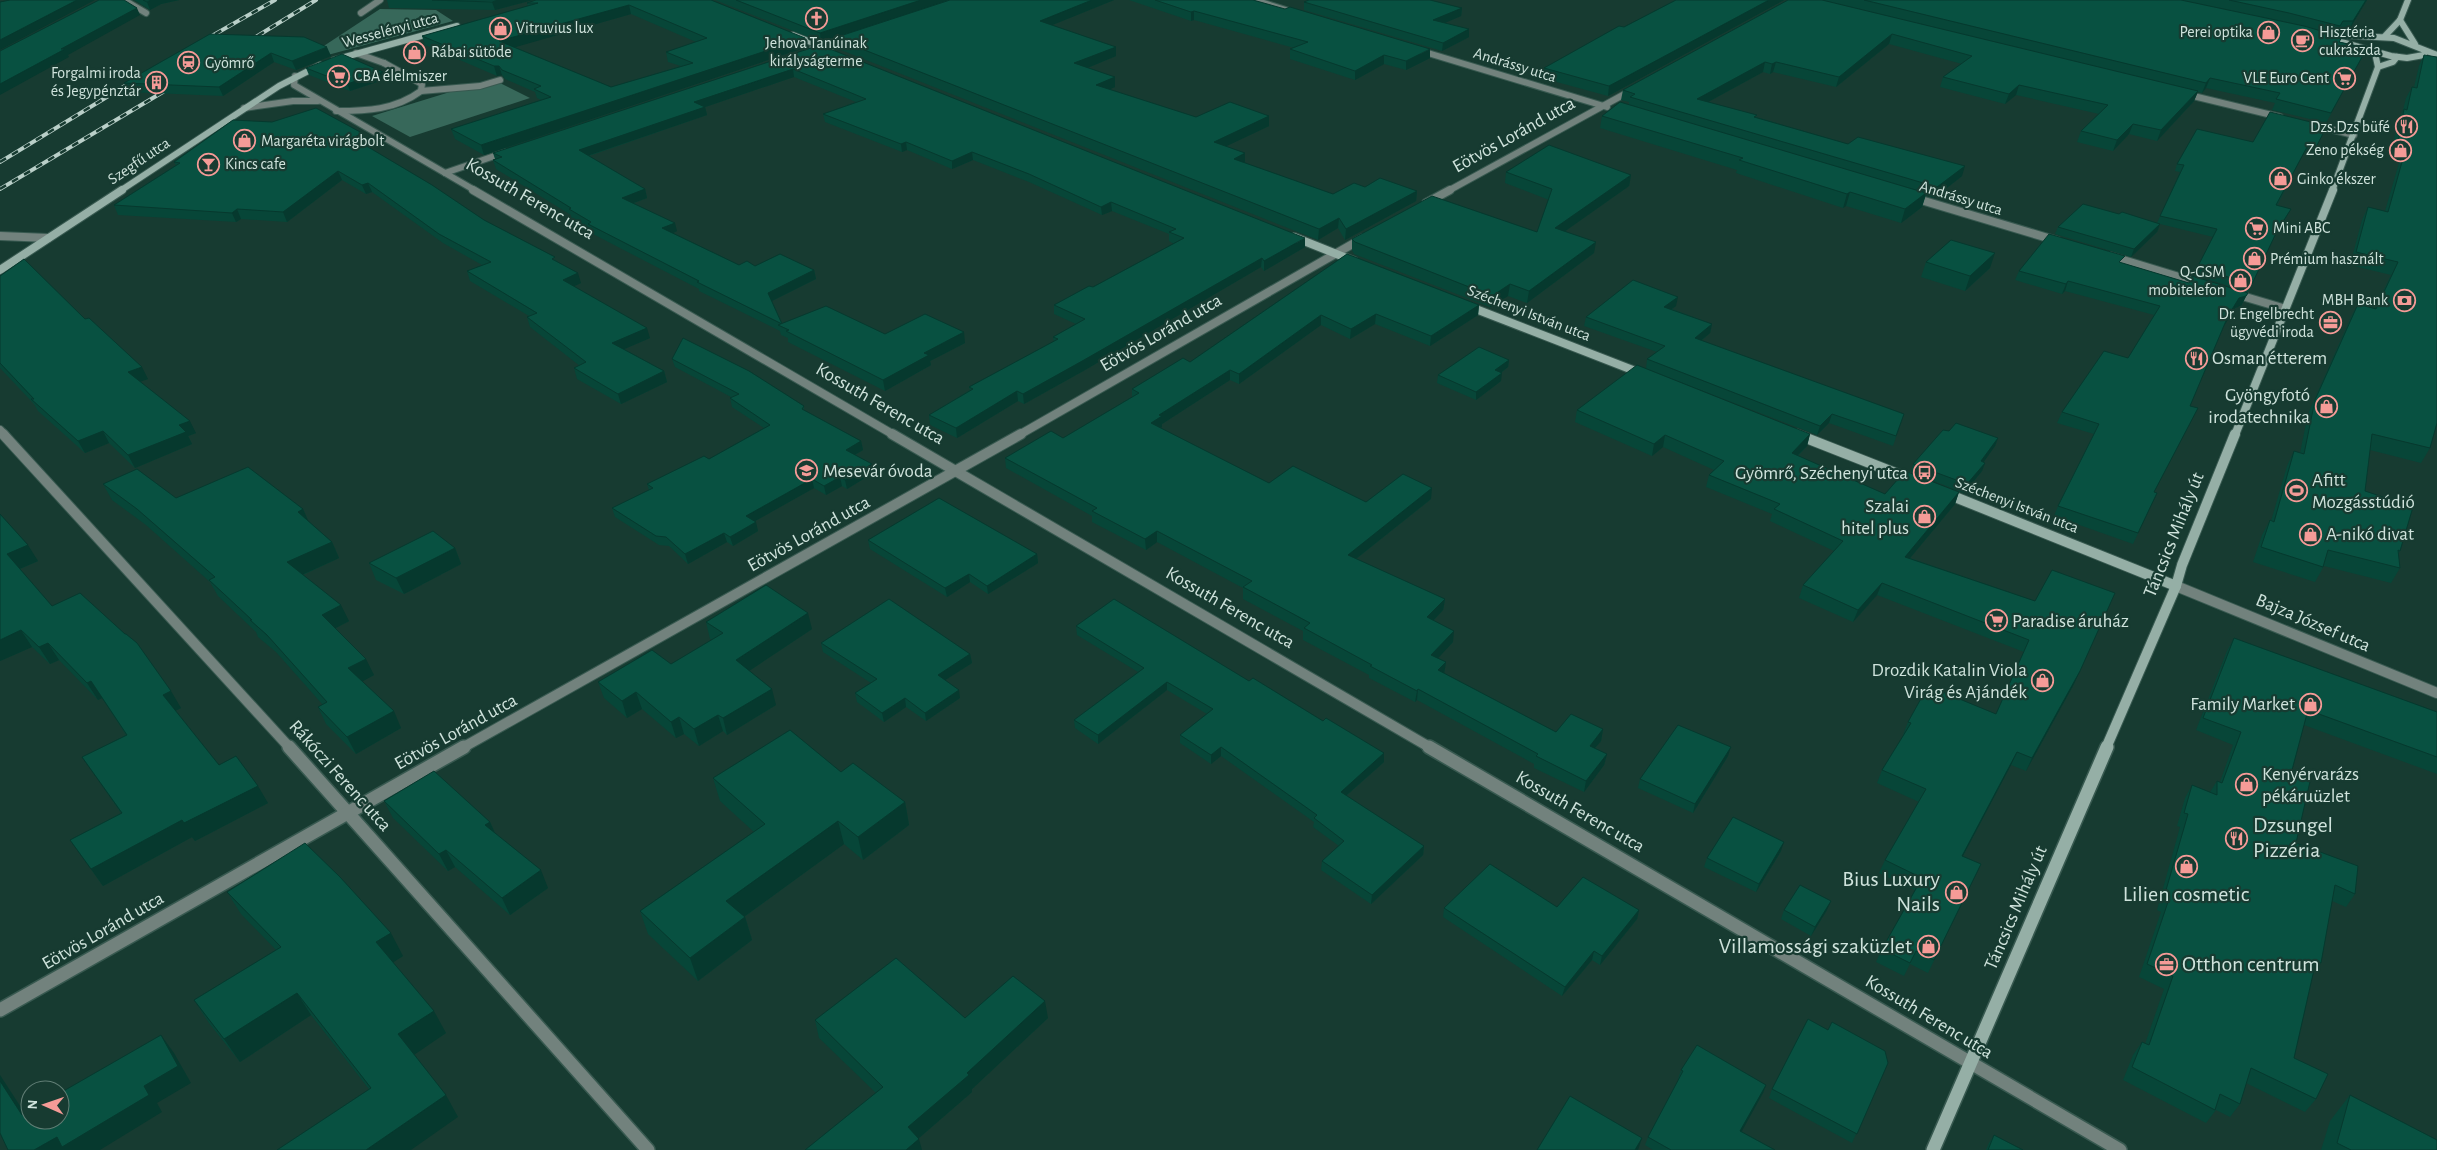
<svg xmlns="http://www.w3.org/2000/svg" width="2437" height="1150" font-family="'Alegreya Sans',sans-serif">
	<rect width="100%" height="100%" fill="#173b31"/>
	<!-- green -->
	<g fill="#37685a">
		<polygon points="380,9 436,10 453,21 313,59 304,59"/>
		<polygon points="492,79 530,98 410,137 372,116"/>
	</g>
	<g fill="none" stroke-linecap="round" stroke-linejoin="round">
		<defs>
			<g id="lane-far1">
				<polyline points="124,0 146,13"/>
				<polyline points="421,91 480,86 500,80"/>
				<path d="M336,111C367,111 395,110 421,91L422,84L384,63"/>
			</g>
			<polyline id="lane" points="0,236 48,238"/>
			<g id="street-far3">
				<polyline points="1254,0 1289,11"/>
				<polyline points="361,13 380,0"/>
				<polyline points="813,48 847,37"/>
				<polyline points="1418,50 1607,107"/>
				<polyline points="356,53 384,63"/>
				<polyline points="295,76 294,85 476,191"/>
				<polyline points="2185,94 2280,117"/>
				<polyline points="244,108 293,101 318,101"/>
				<polyline points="2313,125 2354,135"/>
				<polyline points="445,173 506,152"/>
				<polyline points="1448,191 1632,90"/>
			</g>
			<g id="street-far2">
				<polyline points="473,190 894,435"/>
				<polyline points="1911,197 2058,241"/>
				<polyline points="1426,203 1450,190"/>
				<polyline points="2110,256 2202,284"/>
				<polyline points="2232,293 2286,309"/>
				<polyline points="0,430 5,435"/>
				<polyline points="1019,435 1363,238"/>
			</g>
			<g id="street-far1">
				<polyline points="3,434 290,748"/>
				<polyline points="892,434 1431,748"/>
				<polyline points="2176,586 2437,693"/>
				<polyline points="462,748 1021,434"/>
			</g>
			<g id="street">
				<polyline points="289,747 648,1150"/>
				<polyline points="1429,747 2120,1150"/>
				<polyline points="0,1010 464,747"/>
			</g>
			<g id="secondary-far3">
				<polyline points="2400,20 2415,44"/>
				<polyline points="793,35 831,50"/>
				<polyline points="2340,35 2394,38 2437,55"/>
				<polyline points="2385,36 2400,20 2408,0"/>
				<polyline points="2327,38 2391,56 2407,58 2424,55 2425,51"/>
				<polyline points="334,60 457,26"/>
				<polyline points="2378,67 2393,62 2397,57"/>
				<polyline points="120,191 279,86 320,65"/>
				<polyline points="2332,191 2378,67 2375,53"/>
			</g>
			<g id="secondary-far2">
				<polyline points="1294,237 1354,261"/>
				<polyline points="0,270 122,190"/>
				<polyline points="1468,306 1643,374"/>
				<polyline points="1796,434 1798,435"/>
				<polyline points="2235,435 2333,190"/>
			</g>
			<g id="secondary-far1">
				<polyline points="1796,434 1913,480"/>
				<polyline points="1945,493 2176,586"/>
				<polyline points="2106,748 2176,586 2182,565 2235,434"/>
			</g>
			<polyline id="secondary" points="1933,1150 2107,747"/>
		</defs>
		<!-- lane-far1 casing -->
		<use href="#lane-far1" stroke="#385950" stroke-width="8"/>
		<!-- lane casing -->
		<use href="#lane" stroke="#385950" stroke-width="10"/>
		<!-- street-far3 casing -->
		<use href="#street-far3" stroke="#385950" stroke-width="8"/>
		<!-- street-far2 casing -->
		<use href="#street-far2" stroke="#385950" stroke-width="10"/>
		<!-- street-far1 casing -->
		<use href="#street-far1" stroke="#385950" stroke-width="12"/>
		<!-- street casing -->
		<use href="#street" stroke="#385950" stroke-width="16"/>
		<!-- secondary-far3 casing -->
		<use href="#secondary-far3" stroke="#385950" stroke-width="8"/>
		<!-- secondary-far2 casing -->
		<use href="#secondary-far2" stroke="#385950" stroke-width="10"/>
		<!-- secondary-far1 casing -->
		<use href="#secondary-far1" stroke="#385950" stroke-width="12"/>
		<!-- secondary casing -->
		<use href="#secondary" stroke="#385950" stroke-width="16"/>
		<!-- lane-far1 -->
		<use href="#lane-far1" stroke="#72827d" stroke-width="6"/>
		<!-- lane -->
		<use href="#lane" stroke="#72827d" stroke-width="8"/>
		<!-- street-far3 -->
		<use href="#street-far3" stroke="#72827d" stroke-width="6"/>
		<!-- street-far2 -->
		<use href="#street-far2" stroke="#72827d" stroke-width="8"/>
		<!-- street-far1 -->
		<use href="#street-far1" stroke="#72827d" stroke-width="10"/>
		<!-- street -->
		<use href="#street" stroke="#72827d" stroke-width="13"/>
		<!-- secondary-far3 -->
		<use href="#secondary-far3" stroke="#95afa6" stroke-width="6"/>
		<!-- secondary-far2 -->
		<use href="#secondary-far2" stroke="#95afa6" stroke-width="8"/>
		<!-- secondary-far1 -->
		<use href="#secondary-far1" stroke="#95afa6" stroke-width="10"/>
		<!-- secondary -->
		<use href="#secondary" stroke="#95afa6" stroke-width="13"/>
		<defs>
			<g id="rail">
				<polyline points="203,41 275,0"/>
				<polyline points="246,43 316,0"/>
				<polyline points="0,162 138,78"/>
				<polyline points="0,189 173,86"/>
			</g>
		</defs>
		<!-- rail casing -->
		<use href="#rail" stroke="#b9cfc8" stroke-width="4"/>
		<!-- rail -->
		<use href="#rail" stroke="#173b31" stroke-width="2.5" stroke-dasharray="7" stroke-linecap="butt"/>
	</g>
	<!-- wall -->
	<g fill="#074638" fill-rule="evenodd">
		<polygon points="134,0 179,0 161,4 150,10"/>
		<polygon points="387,0 533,0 495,10 389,8"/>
		<path d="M711,0L807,47L484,155L455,139L451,129L541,100L537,98L535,92L505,79L502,75L497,76L425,45L422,36L528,6L527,3ZM631,14L696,42L666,52L668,62L681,66L611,87L514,47Z"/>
		<polygon points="715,0 949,0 821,42"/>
		<polygon points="950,0 1114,0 1052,25 1116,47 1116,56 1087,68 1115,77 1115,87 1109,89 1196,117 1269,126 1226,146 1245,163 1333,194 1365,187 1417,191 1416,201 1345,240 1338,228 1318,240 836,48 834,38"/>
		<polygon points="1129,0 1253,0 1430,58 1406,70 1384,64 1355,80 1290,59 1290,49 1294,48 1194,20 1191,21"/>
		<polygon points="1676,0 1784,0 1608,96 1542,78 1544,68 1624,27"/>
		<polygon points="1824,0 2367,0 2349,30 2338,30 2335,35 2340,42 2367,48 2326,123 2272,110 2275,103 2206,88 2202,93 2198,92 2194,101 2157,141 2129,134 2113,151 2077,142 2081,131 2099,114 2016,95 2005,104 1940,87 1943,77 1962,64 1889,44 1836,87 1773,72 1770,74 1763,72 1708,102 1756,117 1848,144 1962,176 1934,198 1926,195 1922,207 1901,223 1846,206 1843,208 1736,173 1737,170 1600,128 1602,116 1629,104 1629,102 1621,100 1623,90"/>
		<polygon points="1304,2 1462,8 1461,16 1444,23 1469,37 1442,51 1304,10"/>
		<polygon points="210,34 331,56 296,70 274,62 223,96 129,92 124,83"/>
		<polygon points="820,45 1305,247 1264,271 1261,267 1085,370 1024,404 1018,401 957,438 930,425 929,415 970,390 969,387 1054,342 1053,337 1076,324 1054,314 1054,305 1093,287 1174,244 1169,241 1169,234 1112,211 1102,215 1029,182 973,160 952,169 907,150 902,152 825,122 823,114 856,102 794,77 705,107 707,115 589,156 645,189 647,198 634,203 677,231 673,233 739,265 814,270 816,279 772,301 782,323 885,334 965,343 930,361 931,365 885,391 788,342 788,338 781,335 780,331 699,291 699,289 591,233 590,229 571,218 571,215 496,169 493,160 495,159 493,153"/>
		<polygon points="2424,55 2430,448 2421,463 2370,450 2365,491 2400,551 2398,554 2400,568 2391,583 2324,566 2315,582 2253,562 2262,535 2270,520 2271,521 2287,466 2294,451 2300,453 2308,414 2351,317 2358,304 2375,308 2391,275 2350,265 2362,220 2368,207 2385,211 2401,156 2391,154 2398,121 2403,110 2406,98 2412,87 2414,87 2419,66"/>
		<polygon points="306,68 386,79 350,91 309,75"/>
		<polygon points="2327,126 2312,156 2303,154 2277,206 2287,216 2273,238 2248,292 2194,275 2213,237 2160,224 2157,232 2131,257 2055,234 2058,227 2157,223 2180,172 2175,171 2177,164 2253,142"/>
		<polygon points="365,142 363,144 484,220 557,261 581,283 574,286 650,338 624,349 664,371 667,382 621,404 577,379 574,368 580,366 530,327 527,317 529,316 470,281 467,271 482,265 443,243 372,192 366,194 342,180 287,222 241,219 236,222 118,215 114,205 176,165 174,162"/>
		<polygon points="1506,172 1631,175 1629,186 1565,231 1594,253 1527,303 1508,296 1490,307 1354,254 1352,250 1352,239 1537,232 1549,200 1505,183"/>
		<polygon points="1347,254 1479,305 1478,315 1430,346 1375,324 1350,339 1321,325 1239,384 1230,380 1162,424 1162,427 1160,428 1269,483 1366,502 1431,499 1356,559 1445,599 1443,610 1434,620 1453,642 1437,658 1446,662 1444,673 1556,732 1603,729 1601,741 1595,748 1607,754 1604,765 1584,792 1534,768 1534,764 1417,700 1415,702 1369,678 1369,675 1303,640 1303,631 1243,599 1243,588 1157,542 1146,550 1092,522 1092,516 1006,468 1005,458 1063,438 1132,397 1132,389 1190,362"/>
		<polygon points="1926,262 1990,268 1965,291 1921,277"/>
		<polygon points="2122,263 2189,283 2248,293 2241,306 2235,308 2225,324 2190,406 2198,408 2154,492 2157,493 2133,544 2054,516 2058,506 2094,434 2057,423 2062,412 2128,358 2154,315 2065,291 2062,294 2015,280 2019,271"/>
		<polygon points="0,276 148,379 140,381 196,433 188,436 192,444 135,468 109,443 85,453 38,411 34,404 0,368"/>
		<polygon points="1676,306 1672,309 1712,324 1710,333 1701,341 1904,414 1893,446 1829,423 1817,435 1646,369 1647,359 1657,352 1584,326 1586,317"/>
		<polygon points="672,359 804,406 804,410 861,441 863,450 855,455 872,464 873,473 847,489 842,486 826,495 814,488 755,521 758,531 733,546 727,542 688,564 669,546 659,545 615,517 612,508 649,490 647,484 709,459 764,428 732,407 730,398 731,397 675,367"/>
		<polygon points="1509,360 1508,367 1501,373 1501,381 1476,400 1437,383 1438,375"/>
		<polygon points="1577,410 1810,434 1807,446 1798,456 1885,494 1959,492 1955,504 1910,558 2035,601 2074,684 2026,771 2011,765 1963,856 1981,864 1928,973 1910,964 1904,976 1876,962 1882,949 1915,890 1879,873 1885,860 1919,802 1877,783 1882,770 1904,735 1903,735 1908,722 1996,714 2024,652 1877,595 1853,622 1799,598 1803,585 1834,551 1770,521 1772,514 1706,487 1709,475 1714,470 1663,447 1652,456 1575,422"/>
		<polygon points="1949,431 1998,438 1995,446 1983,462 1985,463 1982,471 1964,493 1911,472 1913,464"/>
		<polygon points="103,484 176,498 303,509 308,521 332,542 339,558 303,575 349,621 336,628 374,675 362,681 401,728 356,754 326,724 318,707 323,705 276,652 258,637 256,632 218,596 210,582 146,525 112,500"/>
		<polygon points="0,514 38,561 20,569 52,606 181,708 175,711 219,765 268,803 195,841 192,837 103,886 70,840 121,813 82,757 126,735 102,698 98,700 59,660 50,664 32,647 0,661"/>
		<polygon points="868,540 1037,554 1038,563 988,594 970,582 947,597 870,549"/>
		<polygon points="455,548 461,564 404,594 376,580 369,563"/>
		<polygon points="706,622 812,629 749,671 776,705 727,735 723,731 699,746 684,734 676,738 642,709 627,718 604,698 598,682 671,664 712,640 710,639"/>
		<polygon points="1076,626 1249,681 1323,721 1384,753 1384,762 1346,796 1424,846 1423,855 1371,904 1321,870 1322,861 1339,846 1313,827 1314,822 1221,756 1211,764 1180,743 1180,735 1207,714 1167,690 1098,744 1075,728 1074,720 1138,672 1077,635"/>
		<polygon points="2234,638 2437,712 2437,774 2304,725 2292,770 2296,843 2355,894 2346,907 2332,901 2321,963 2313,973 2294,1058 2316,1099 2305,1112 2246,1083 2240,1104 2230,1117 2216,1110 2206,1123 2123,1080 2133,1055 2142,1042 2145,1044 2164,989 2139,977 2161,912 2157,910 2180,827 2177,826 2185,798 2192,785 2210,792 2217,781 2220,782 2233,745 2196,730 2227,651"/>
		<polygon points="821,643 970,654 972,663 945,680 960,698 926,721 906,707 884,722 857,702 855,693 871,683 823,652"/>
		<polygon points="1728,756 1693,813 1638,788 1640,779"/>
		<polygon points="841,772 905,802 909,825 863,860 844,844 744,917 745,917 752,940 698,981 648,934 640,911 754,832 720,801 713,778"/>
		<polygon points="384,801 490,822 495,833 548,888 510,915 455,867 448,871 393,818"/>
		<polygon points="1781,851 1756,892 1704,867 1707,858"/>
		<polygon points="227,892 403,956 393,962 446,1033 414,1054 458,1117 369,1089 311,1015 240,1062 209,1023 194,1000 276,950 241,914"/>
		<polygon points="1444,908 1639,910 1637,919 1600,965 1592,960 1562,996 1443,917"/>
		<polygon points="1784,910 1827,910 1811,936 1781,919"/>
		<polygon points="965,1018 1048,1018 972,1089 972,1092 919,1138 876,1093 819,1038 815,1020"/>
		<polygon points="1888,1063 1852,1143 1769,1098 1772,1089"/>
		<polygon points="1681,1070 1766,1085 1763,1093 1741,1131 1775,1150 1653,1150 1645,1145 1648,1137 1679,1079 1678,1079"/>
		<polygon points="2350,1095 2437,1150 2321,1150 2330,1121"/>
		<polygon points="1994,1135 2023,1150 1986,1150 1989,1143"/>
	</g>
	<!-- shaded-wall -->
	<g fill="#06392e">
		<polygon points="77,0 95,0 0,50 0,40"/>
		<polygon points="151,0 179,0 161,4 150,10 147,2"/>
		<polygon points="498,0 533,0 495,10 492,2"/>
		<polygon points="921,0 949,0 821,42 820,33"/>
		<polygon points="1092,0 1114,0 1040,30 1040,21"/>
		<polygon points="1769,0 1784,0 1608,96 1609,86"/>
		<polygon points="2366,0 2367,0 2349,30 2353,21"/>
		<polygon points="629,5 631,14 502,51 499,41"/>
		<polygon points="137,8 140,15 68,55 69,57 0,95 0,84 61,49"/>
		<polygon points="1462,8 1461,16 1433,28 1433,20"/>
		<polygon points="1194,11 1194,20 1191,21 1191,12"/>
		<polygon points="1469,29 1469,37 1442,51 1443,43"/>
		<polygon points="1892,34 1889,44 1836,87 1839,77"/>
		<polygon points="805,38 807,47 484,155 481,145"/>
		<polygon points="327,47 331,56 296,70 292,61"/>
		<polygon points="1116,47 1116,56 1075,73 1074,63"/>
		<polygon points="1430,49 1430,58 1406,70 1406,61"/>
		<polygon points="271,53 274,62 223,96 219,87"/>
		<polygon points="1384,55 1384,64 1355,80 1355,71"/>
		<polygon points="1765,62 1763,72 1695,109 1697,99"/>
		<polygon points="1776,62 1773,72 1770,74 1772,64"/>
		<polygon points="494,66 499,66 502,75 497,76"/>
		<polygon points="793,69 794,77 705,107 707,115 581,158 579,150 694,102"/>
		<polygon points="383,72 386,79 350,91 347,84"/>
		<polygon points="1115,77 1115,87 1097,95 1096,85"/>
		<polygon points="2210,78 2206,88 2202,93 2206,83"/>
		<polygon points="2019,85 2016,95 2005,104 2009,94"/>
		<polygon points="2198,91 2194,101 2157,141 2161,130"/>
		<polygon points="1269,116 1269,126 1214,152 1214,142"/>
		<polygon points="2133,124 2129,134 2113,151 2117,140"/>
		<polygon points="362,133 365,142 356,147 353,138"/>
		<polygon points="906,142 907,150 902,152 901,144"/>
		<polygon points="972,152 973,160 952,169 952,161"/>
		<polygon points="1245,153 1245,164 1234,159"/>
		<polygon points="1965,166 1962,176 1934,198 1937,187"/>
		<polygon points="338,171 342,180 287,222 283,212"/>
		<polygon points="1631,175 1629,186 1554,239 1555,228"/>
		<polygon points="368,183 372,192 366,194 362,185"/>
		<polygon points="645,189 647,198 625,206 622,198"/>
		<polygon points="1417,191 1416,201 1345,240 1346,229"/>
		<polygon points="1850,192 1846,206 1843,208 1847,194"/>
		<polygon points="1926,193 1922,207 1901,223 1905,209"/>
		<polygon points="1111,202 1112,211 1102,215 1101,207"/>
		<polygon points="237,209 241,219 236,222 232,213"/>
		<polygon points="1339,218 1338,228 1318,240 1319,229"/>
		<polygon points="675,223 677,231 665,237 662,228"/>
		<polygon points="2160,224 2157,232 2131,257 2134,249"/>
		<polygon points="1305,238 1305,247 1264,271 1264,261"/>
		<polygon points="1596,242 1594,253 1527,303 1529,291"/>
		<polygon points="1995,253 1990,268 1965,291 1970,276"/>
		<polygon points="1262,258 1261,267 1085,370 1024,404 1023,394"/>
		<polygon points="814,270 816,279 770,302 768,293"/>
		<polygon points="578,273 581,283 566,290 563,280"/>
		<polygon points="2068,281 2065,291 2062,294 2066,284"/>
		<polygon points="1510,284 1508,296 1490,307 1492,296"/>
		<polygon points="2246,296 2241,306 2235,308 2224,326 2228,316 2239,298"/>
		<polygon points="1678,297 1676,306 1663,315 1664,307"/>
		<polygon points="1479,305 1478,315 1430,346 1431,336"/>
		<polygon points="1376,314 1375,324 1350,339 1351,329"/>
		<polygon points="1321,315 1321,325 1239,384 1239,374"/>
		<polygon points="1712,324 1710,333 1693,347 1695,338"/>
		<polygon points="647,328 650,338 615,353 612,343"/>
		<polygon points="964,332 965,343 930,361 931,365 885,391 883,380 924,353"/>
		<polygon points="1509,360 1508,367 1494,378 1495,370"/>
		<polygon points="142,367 148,379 134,384 128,372"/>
		<polygon points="1230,370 1230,380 1162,424 1162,427 1151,434 1151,423 1159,415"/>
		<polygon points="664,371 667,382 621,404 618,394"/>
		<polygon points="1502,373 1501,381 1476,400 1476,392"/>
		<polygon points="1017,391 1018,401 957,438 956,428"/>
		<polygon points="1832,414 1829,423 1817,435 1820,426"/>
		<polygon points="190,421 196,433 188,436 192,444 135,468 128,455 179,425"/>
		<polygon points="103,431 109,443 85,453 78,441"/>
		<polygon points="1810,434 1807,446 1788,465 1792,453"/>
		<polygon points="1665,435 1663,447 1652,456 1654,444"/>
		<polygon points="1998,438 1995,446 1978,470 1981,461"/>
		<polygon points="861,441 863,450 847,459 846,450"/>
		<polygon points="1985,463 1982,471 1964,493 1967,484"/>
		<polygon points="872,464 873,473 847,489 845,480"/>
		<polygon points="840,477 842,486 826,495 824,486"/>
		<polygon points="812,479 814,488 748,525 746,516"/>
		<polygon points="1432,488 1431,499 1347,566 1348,555"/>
		<polygon points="1959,492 1955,504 1901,569 1905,557"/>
		<polygon points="303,509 310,525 298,512"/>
		<polygon points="756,522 758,531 733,546 730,537"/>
		<polygon points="1157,531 1157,542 1146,550 1145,539"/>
		<polygon points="724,533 727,542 688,564 685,554"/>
		<polygon points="332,542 339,558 295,578 287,562"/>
		<polygon points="28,545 38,561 17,570 7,554"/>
		<polygon points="455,548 461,564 404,594 396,578"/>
		<polygon points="1037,554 1038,563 988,594 987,586"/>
		<polygon points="969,574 970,582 947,597 945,588"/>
		<polygon points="1882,583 1877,595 1853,622 1858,610"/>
		<polygon points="1445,599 1443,610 1426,628 1427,617"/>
		<polygon points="341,605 349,621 330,631 322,615"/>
		<polygon points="808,613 812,629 740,677 736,660"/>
		<polygon points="21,630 32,647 0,661 0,640"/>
		<polygon points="1454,631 1453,642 1430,667 1431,655"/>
		<polygon points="48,643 59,660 50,664 39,647"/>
		<polygon points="970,654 972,663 939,684 938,675"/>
		<polygon points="366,659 374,675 356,685 348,668"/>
		<polygon points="1446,662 1444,674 1438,670"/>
		<polygon points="2080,671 2074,684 2026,771 2032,758"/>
		<polygon points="91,681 102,698 98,700 87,683"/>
		<polygon points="1167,682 1167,690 1098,744 1098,735"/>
		<polygon points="772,689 776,705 727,735 723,718"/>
		<polygon points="1418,689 1417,700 1415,702 1417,691"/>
		<polygon points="959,690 960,698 926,721 925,713"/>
		<polygon points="171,691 181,708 173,712 163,695"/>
		<polygon points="636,692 642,709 627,718 622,701"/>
		<polygon points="905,698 906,707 884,722 882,713"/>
		<polygon points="394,711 401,728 356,754 347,737"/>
		<polygon points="718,715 723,731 699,746 694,729"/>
		<polygon points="679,717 684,734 676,738 671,722"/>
		<polygon points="1603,729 1601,741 1587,757 1590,746"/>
		<polygon points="1221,747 1221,756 1211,764 1211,755"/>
		<polygon points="1731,747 1728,756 1693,813 1695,804"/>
		<polygon points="2017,752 2011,765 1956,869 1962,856"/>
		<polygon points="1384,753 1384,762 1340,801 1341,792"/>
		<polygon points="1607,754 1604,765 1584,792 1586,781"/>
		<polygon points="258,786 268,803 195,841 192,837 103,886 91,869 182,820"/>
		<polygon points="905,802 909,825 863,860 858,837"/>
		<polygon points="838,821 844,844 734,924 726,901"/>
		<polygon points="490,822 498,840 485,825"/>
		<polygon points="1784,842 1781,851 1756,892 1759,884"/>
		<polygon points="1424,846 1423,855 1371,904 1372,895"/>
		<polygon points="446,850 455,867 448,871 439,854"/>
		<polygon points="541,870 548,888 510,915 502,898"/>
		<polygon points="1831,901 1827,910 1811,936 1815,927"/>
		<polygon points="1639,910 1637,919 1600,965 1602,956"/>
		<polygon points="745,917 752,940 698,981 690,958"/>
		<polygon points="391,933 403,956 389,965 376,942"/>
		<polygon points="1594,951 1592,960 1562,996 1565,987"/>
		<polygon points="297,993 311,1015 240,1062 224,1039"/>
		<polygon points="1045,1001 1048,1018 972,1089 972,1092 912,1144 908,1127"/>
		<polygon points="434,1011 446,1033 411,1057 398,1034"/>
		<polygon points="161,1035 174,1053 191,1083 157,1103 162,1112 100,1150 34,1150 144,1086"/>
		<polygon points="0,1075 37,1132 22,1115 0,1081"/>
		<polygon points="1766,1085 1763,1093 1737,1140 1740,1131"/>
		<polygon points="446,1095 458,1117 411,1150 366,1150"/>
		<polygon points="1642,1138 1638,1150 1635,1150"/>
		<polygon points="919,1139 922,1150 906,1150"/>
	</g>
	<!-- building -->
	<g fill="#085141" stroke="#06392e" fill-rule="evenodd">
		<polygon points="10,0 77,0 0,40 0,2"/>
		<polygon points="99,0 124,0 137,8 61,49 65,49 0,84 0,51"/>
		<polygon points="143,0 151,0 147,2"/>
		<polygon points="432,0 498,0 492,2"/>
		<path d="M536,0H711L805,38L481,145L451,129L551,97L534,89L541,86L502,70L499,66H494L422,36L538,3H527ZM629,5L707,38L666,52L693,63L611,87L499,41Z"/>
		<polygon points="736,0 921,0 820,33"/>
		<polygon points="950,0 1092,0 1040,21 1116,47 1074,63 1115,77 1096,85 1196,117 1230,102 1269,116 1214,142 1245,153 1234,159 1333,194 1354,183 1365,187 1380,178 1417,191 1346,229 1339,218 1319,229 834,38"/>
		<polygon points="1155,0 1253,0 1285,9 1290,7 1430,49 1406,61 1384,55 1355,71 1290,49 1308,42 1194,11 1191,12"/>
		<polygon points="1309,0 1430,0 1462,8 1433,20 1469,29 1443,43 1304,2"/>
		<polygon points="1676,0 1769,0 1609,86 1544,68 1619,26 1624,27"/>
		<polygon points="1788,0 1822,0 2198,91 2161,130 2133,124 2117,140 2081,131 2108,105 2019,85 2009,94 1943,77 1972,56 1892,34 1839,77 1776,62 1772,64 1765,62 1697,99 1757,115 1754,117 1848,144 1858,137 1965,166 1937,187 1630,97 1635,94 1623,90"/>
		<polygon points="1864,0 2181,0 2304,26 2342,37 2339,42 2367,48 2331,113 2276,99 2280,93 2210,78 2206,83"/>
		<polygon points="2229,0 2366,0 2353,21 2343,21 2340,26 2289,13"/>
		<polygon points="210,34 304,37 327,47 292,61 271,53 219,87 124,83"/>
		<polygon points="820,45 1305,238 1264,261 1262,258 1084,360 1023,394 1017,391 956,428 929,415 973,389 969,387 1058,339 1053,337 1085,319 1054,305 1089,286 1093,287 1184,238 1169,232 1176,229 1111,202 1101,207 1029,174 972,152 952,161 906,142 901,144 823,114 866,99 793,69 694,102 705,107 579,150 645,189 622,198 675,223 662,228 739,265 747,261 755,266 780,254 814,270 768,293 782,324 697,282 699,281 588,224 591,222 569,209 571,208 493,160 502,157 493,153"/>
		<polygon points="342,54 383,72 347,84 306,68"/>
		<polygon points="2424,55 2437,57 2437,423 2430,448 2372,434 2365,491 2413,507 2400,551 2398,550 2400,568 2328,550 2323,567 2261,547 2270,520 2274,522 2294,451 2304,454 2315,400 2358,304 2376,309 2398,262 2356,252 2368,207 2388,212 2407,144 2398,142 2404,109 2407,110 2412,87 2417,88"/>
		<polygon points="1620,102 1926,193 1905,209 1850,192 1847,194 1739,160 1743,158 1602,116"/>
		<polygon points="316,108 362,133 353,138 432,185 484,220 555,257 552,259 578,273 563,280 647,328 612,343 664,371 618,394 574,368 586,362 527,317 537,313 467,271 491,262 439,234 368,183 362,185 338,171 283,212 237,209 232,213 114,205 180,163 174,162 233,120 272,122"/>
		<polygon points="2270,112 2327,126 2315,149 2307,147 2276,205 2291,209 2277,231 2252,284 2197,268 2217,229 2160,216 2184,165 2177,164 2197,129 2253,142"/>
		<polygon points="1549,145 1631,175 1555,228 1596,242 1529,291 1510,284 1492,296 1355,242 1352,239 1432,196 1537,232 1552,189 1506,172"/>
		<polygon points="2083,204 2119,214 2122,212 2160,224 2134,249 2058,227"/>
		<polygon points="2049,234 2125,256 2119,262 2189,283 2192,276 2248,293 2246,296 2239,298 2228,316 2190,406 2198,408 2154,492 2157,493 2138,533 2058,506 2099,424 2062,412 2104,351 2128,358 2160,306 2068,281 2066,284 2019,271"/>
		<polygon points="1951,240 1995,253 1970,276 1926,262"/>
		<polygon points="1347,254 1479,305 1431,336 1376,314 1351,329 1321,315 1239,374 1230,370 1159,415 1162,416 1151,423 1269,483 1293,466 1366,502 1403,474 1432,488 1348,555 1445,599 1427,617 1454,631 1431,655 1446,662 1438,670 1556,732 1571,714 1603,729 1590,746 1607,754 1586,781 1536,756 1538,754 1418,689 1417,691 1370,666 1372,665 1304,628 1310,623 1243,587 1252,581 1157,531 1145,539 1092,511 1097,508 1005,458 1051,431 1063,438 1139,393 1132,389 1183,358 1190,362"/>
		<polygon points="24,259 85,319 89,318 142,367 128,372 190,421 179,425 186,432 128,455 103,431 78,441 31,399 34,399 0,363 0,276"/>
		<polygon points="1633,280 1678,297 1664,307 1712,324 1695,338 1904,414 1896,436 1832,414 1820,426 1647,359 1665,346 1586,317"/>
		<polygon points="826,306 885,334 925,314 964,332 924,353 929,355 883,380 786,331 789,330 778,325"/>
		<polygon points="683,338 749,371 804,406 802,409 861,441 846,450 872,464 845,480 840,477 824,486 812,479 746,516 756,522 730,537 724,533 685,554 666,537 656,536 612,508 653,488 647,484 704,456 709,459 770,425 730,398 739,394 672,359"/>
		<polygon points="1479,347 1509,360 1495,370 1502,373 1476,392 1438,375"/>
		<polygon points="1637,365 1810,434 1792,453 1885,494 1905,471 1959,492 1905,557 2035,601 2052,570 2115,593 2080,671 2032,758 2017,752 1962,856 1981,864 1934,960 1916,951 1910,963 1882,949 1922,878 1885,860 1926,789 1882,770 1911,723 1908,722 1928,686 1996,714 2029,640 1882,583 1858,610 1803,585 1843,541 1774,509 1780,504 1709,475 1724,461 1665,435 1654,444 1577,410"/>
		<polygon points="1956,423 1998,438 1981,461 1985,463 1967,484 1913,464 1943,430 1949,431"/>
		<polygon points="248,467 303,509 298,512 332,542 287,562 341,605 322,615 366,659 348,668 394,711 347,737 318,707 327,702 267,635 250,620 252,620 209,580 215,577 137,509 103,484 137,469 176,498"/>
		<polygon points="939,498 1037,554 987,586 969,574 945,588 868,540"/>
		<polygon points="0,514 28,545 7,554 52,606 80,593 125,634 126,634 137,643 171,691 163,695 219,765 236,756 258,786 184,823 182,820 91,869 70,840 122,813 82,757 127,735 91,681 87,683 48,643 39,647 21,630 0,640"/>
		<polygon points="433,531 455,548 396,578 369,563"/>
		<polygon points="766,585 808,613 736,660 772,689 723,718 718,715 694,729 679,717 671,722 636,692 622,701 598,682 652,650 671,664 723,633 706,622"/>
		<polygon points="889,599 970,654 938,675 959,690 925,713 905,698 882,713 855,693 877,679 821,643"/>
		<polygon points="1114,599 1249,681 1253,678 1323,721 1326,718 1384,753 1341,792 1424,846 1372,895 1322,861 1344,841 1314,818 1317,815 1221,747 1211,755 1180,735 1213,709 1167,682 1098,735 1074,720 1144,668 1076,626"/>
		<polygon points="2234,638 2437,712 2437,757 2308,710 2292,770 2311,777 2296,843 2358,866 2355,894 2335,885 2321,963 2316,961 2294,1058 2328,1074 2316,1099 2251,1068 2240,1104 2220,1094 2215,1110 2132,1067 2142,1042 2149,1045 2173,976 2147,964 2169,899 2164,897 2188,814 2184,813 2192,785 2217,795 2217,781 2222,783 2241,732 2203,718"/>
		<polygon points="1678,725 1731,747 1695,804 1640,779"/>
		<polygon points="790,730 841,772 853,763 905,802 858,837 838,821 726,901 745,917 690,958 640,911 765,824 713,778"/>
		<polygon points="434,771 490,822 485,825 541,870 502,898 446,850 439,854 384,801"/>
		<polygon points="1733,817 1784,842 1759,884 1707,858"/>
		<polygon points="305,843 340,877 391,933 376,942 434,1011 398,1034 446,1095 366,1150 277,1150 371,1088 297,993 224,1039 194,1000 281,947 227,892"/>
		<polygon points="1490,864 1557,907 1583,877 1639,910 1602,956 1594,951 1565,987 1444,908"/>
		<polygon points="1800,885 1831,901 1815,927 1784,910"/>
		<polygon points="896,958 965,1018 1013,976 1045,1001 967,1073 969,1075 908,1127 919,1139 906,1150 805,1150 883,1087 815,1020"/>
		<polygon points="1808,1019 1828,1030 1832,1022 1885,1051 1888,1063 1857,1134 1772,1089"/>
		<polygon points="161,1035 178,1066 144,1086 149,1095 62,1147 57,1137 34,1150 8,1150 0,1133 0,1081 22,1115 30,1110 30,1120 60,1120 60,1093"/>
		<polygon points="1697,1045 1766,1085 1740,1131 1775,1150 1671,1150 1648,1137 1683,1071 1681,1070"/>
		<polygon points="2350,1095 2437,1140 2437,1150 2351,1150 2337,1143"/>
		<polygon points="1570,1096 1642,1138 1635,1150 1537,1150"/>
		<polygon points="1994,1135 2023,1150 1988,1150"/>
	</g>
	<!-- icons -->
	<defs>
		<symbol id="church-ring" viewBox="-11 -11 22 22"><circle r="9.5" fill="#173b31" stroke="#f59b97" stroke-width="1.5"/><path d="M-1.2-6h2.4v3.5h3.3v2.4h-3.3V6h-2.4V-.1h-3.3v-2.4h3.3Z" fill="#f59b97"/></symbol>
		<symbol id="shop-ring" viewBox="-11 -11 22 22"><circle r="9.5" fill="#173b31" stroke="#f59b97" stroke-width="1.5"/><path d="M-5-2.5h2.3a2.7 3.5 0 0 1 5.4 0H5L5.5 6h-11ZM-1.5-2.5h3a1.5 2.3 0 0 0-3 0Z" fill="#f59b97"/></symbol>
		<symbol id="cafe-ring" viewBox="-11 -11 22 22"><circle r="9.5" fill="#173b31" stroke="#f59b97" stroke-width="1.5"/><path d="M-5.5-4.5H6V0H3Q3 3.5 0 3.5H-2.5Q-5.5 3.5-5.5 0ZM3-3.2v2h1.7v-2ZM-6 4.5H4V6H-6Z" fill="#f59b97"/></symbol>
		<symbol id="station-ring" viewBox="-11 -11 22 22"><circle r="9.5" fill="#173b31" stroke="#f59b97" stroke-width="1.5"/><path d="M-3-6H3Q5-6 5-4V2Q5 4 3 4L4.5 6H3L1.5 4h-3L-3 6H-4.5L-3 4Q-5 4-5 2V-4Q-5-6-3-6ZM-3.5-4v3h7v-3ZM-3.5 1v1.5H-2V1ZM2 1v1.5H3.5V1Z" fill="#f59b97"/></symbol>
		<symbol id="supermarket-ring" viewBox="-11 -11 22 22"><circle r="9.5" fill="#173b31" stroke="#f59b97" stroke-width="1.5"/><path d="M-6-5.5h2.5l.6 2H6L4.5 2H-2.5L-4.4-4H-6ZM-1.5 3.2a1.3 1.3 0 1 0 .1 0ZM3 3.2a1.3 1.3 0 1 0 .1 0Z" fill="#f59b97"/></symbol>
		<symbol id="building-ring" viewBox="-11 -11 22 22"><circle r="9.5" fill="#173b31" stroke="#f59b97" stroke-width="1.5"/><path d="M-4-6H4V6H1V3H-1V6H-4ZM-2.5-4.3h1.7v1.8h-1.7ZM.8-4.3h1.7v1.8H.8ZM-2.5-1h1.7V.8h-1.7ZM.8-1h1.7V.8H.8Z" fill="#f59b97"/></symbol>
		<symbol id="restaurant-ring" viewBox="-11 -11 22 22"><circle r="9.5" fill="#173b31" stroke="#f59b97" stroke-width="1.5"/><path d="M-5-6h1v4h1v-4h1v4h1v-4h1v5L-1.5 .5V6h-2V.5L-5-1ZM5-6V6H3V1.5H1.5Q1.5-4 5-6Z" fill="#f59b97"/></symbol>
		<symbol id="bar-ring" viewBox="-11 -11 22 22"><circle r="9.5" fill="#173b31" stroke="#f59b97" stroke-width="1.5"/><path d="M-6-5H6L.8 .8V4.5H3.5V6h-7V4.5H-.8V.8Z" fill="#f59b97"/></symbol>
		<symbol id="bank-ring" viewBox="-11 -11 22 22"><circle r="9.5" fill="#173b31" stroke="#f59b97" stroke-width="1.5"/><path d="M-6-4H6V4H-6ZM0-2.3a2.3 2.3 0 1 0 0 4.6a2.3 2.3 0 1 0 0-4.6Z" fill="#f59b97"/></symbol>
		<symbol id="office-ring" viewBox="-11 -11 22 22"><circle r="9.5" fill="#173b31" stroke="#f59b97" stroke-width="1.5"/><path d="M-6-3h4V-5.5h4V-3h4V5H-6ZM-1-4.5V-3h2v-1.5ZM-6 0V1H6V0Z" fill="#f59b97"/></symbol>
		<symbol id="school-ring" viewBox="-11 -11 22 22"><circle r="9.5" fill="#173b31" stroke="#f59b97" stroke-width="1.5"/><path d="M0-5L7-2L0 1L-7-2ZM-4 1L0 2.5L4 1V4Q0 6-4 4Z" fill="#f59b97"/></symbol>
		<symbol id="bus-ring" viewBox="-11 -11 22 22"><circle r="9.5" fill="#173b31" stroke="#f59b97" stroke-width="1.5"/><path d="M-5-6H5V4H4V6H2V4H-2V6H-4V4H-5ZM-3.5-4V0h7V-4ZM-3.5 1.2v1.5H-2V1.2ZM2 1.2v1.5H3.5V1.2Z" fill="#f59b97"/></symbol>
		<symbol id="stadium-ring" viewBox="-11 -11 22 22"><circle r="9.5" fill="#173b31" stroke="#f59b97" stroke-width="1.5"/><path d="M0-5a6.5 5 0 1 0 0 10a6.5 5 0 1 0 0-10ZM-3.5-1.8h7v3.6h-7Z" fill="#f59b97"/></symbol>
	</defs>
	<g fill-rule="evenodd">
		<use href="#church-ring" x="804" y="6" width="25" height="25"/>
		<use href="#shop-ring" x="488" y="16" width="25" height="25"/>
		<use href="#shop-ring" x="2256" y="20" width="25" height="25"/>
		<use href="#cafe-ring" x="2290" y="28" width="25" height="25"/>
		<use href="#shop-ring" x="402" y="40" width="25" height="25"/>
		<use href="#station-ring" x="176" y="50" width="25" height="25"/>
		<use href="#supermarket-ring" x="326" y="64" width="25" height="25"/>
		<use href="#supermarket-ring" x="2332" y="66" width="25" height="25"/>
		<use href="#building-ring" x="144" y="70" width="25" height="25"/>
		<use href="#restaurant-ring" x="2394" y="114" width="25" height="25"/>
		<use href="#shop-ring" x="232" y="128" width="25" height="25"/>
		<use href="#shop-ring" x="2388" y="138" width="25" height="25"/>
		<use href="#bar-ring" x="196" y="152" width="25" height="25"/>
		<use href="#shop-ring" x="2268" y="166" width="25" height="25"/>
		<use href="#supermarket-ring" x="2244" y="216" width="25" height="25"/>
		<use href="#shop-ring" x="2242" y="246" width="25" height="25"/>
		<use href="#shop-ring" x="2228" y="268" width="25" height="25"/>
		<use href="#bank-ring" x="2392" y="288" width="25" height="25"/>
		<use href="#office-ring" x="2318" y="310" width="25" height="25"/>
		<use href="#restaurant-ring" x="2184" y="346" width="25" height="25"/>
		<use href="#shop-ring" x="2314" y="394" width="25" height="25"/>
		<use href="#school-ring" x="794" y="458" width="25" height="25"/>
		<use href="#bus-ring" x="1912" y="460" width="25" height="25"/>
		<use href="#stadium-ring" x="2284" y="478" width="25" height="25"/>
		<use href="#shop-ring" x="1912" y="504" width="25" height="25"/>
		<use href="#shop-ring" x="2298" y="522" width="25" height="25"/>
		<use href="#supermarket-ring" x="1984" y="608" width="25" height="25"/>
		<use href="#shop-ring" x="2030" y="668" width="25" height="25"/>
		<use href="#shop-ring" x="2298" y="692" width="25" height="25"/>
		<use href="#shop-ring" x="2234" y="772" width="25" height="25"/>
		<use href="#restaurant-ring" x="2224" y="826" width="25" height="25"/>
		<use href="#shop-ring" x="2174" y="854" width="25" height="25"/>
		<use href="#shop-ring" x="1944" y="880" width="25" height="25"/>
		<use href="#shop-ring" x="1916" y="934" width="25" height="25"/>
		<use href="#office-ring" x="2154" y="952" width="25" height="25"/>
	</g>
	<g text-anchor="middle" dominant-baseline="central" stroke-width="4.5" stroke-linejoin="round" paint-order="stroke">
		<!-- far-poi labels -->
		<g font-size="16" fill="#cfe3dc" stroke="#173b31" text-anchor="start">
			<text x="516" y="28">Vitruvius lux</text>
			<text x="2253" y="32" text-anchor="end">Perei optika</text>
			<text x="2319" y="32">Hisztéria<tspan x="2319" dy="18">cukrászda</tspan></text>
			<text x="816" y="43" text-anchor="middle">Jehova Tanúinak<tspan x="816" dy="18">királyságterme</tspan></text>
			<text x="431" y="52">Rábai sütöde</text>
			<text x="205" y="63">Gyömrő</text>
			<text x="141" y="73" text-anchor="end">Forgalmi iroda<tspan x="141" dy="18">és Jegypénztár</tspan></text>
			<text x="354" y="76">CBA élelmiszer</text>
			<text x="2329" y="78" text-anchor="end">VLE Euro Cent</text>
			<text x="2390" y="127" text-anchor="end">Dzs.Dzs büfé</text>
			<text x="261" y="141">Margaréta virágbolt</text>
			<text x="2384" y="150" text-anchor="end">Zeno pékség</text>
			<text x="225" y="164">Kincs cafe</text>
			<text x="2297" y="179">Ginko ékszer</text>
			<text x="2273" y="228">Mini ABC</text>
			<text x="2270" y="259">Prémium használt</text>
			<text x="2225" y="272" text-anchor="end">Q-GSM<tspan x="2225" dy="18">mobitelefon</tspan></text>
			<text x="2388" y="300" text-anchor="end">MBH Bank</text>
			<text x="2314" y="314" text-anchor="end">Dr. Engelbrecht<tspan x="2314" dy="18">ügyvédi iroda</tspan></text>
		</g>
		<!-- far-street labels -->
		<g font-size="16" fill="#cfe3dc" stroke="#173b31">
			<text transform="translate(390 30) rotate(-15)">Wesselényi utca</text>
			<text transform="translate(1515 65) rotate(17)">Andrássy utca</text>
			<text transform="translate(139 161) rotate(-34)">Szegfű utca</text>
			<text transform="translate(1961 198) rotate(17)">Andrássy utca</text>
			<text transform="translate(1529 313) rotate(21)">Széchenyi István utca</text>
			<text transform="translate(2017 505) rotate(21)">Széchenyi István utca</text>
		</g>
		<!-- street labels -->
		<g font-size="19" fill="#cfe3dc" stroke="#173b31">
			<text transform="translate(1514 135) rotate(-29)">Eötvös Loránd utca</text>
			<text transform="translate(530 199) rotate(30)">Kossuth Ferenc utca</text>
			<text transform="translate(1161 333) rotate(-30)">Eötvös Loránd utca</text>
			<text transform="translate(880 404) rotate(30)">Kossuth Ferenc utca</text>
			<text transform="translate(809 534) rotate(-29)">Eötvös Loránd utca</text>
			<text transform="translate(2174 535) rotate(-68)">Táncsics Mihály út</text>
			<text transform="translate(1230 608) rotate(30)">Kossuth Ferenc utca</text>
			<text transform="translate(2313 623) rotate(23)">Bajza József utca</text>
			<text transform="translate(456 732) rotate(-29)">Eötvös Loránd utca</text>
			<text transform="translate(340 776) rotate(48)">Rákóczi Ferenc utca</text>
			<text transform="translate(1580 812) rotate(30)">Kossuth Ferenc utca</text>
			<text transform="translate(2016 908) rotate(-67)">Táncsics Mihály út</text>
			<text transform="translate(103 931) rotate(-30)">Eötvös Loránd utca</text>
			<text transform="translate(1929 1017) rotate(31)">Kossuth Ferenc utca</text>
		</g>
		<!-- poi labels -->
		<g font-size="19" fill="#cfe3dc" stroke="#173b31" text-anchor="start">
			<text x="2212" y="358">Osman étterem</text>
			<text x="2310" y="395" text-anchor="end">Gyöngyfotó<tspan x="2310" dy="22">irodatechnika</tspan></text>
			<text x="823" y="471">Mesevár óvoda</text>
			<text x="1908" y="473" text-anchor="end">Gyömrő, Széchenyi utca</text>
			<text x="2312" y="480">Afitt<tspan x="2312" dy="22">Mozgásstúdió</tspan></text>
			<text x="1909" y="506" text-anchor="end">Szalai<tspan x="1909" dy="22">hitel plus</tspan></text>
			<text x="2326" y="534">A-nikó divat</text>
			<text x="2012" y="621">Paradise áruház</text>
			<text x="2027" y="670" text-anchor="end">Drozdik Katalin Viola<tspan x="2027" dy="22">Virág és Ajándék</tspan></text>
			<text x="2295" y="704" text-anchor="end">Family Market</text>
			<text x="2262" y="774">Kenyérvarázs<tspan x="2262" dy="22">pékáruüzlet</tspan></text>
		</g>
		<!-- near-poi labels -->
		<g font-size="22" fill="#cfe3dc" stroke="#173b31" text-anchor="start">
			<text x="2253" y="825">Dzsungel<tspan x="2253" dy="25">Pizzéria</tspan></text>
			<text x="1940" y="879" text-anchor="end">Bius Luxury<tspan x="1940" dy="25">Nails</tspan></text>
			<text x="2186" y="894" text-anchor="middle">Lilien cosmetic</text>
			<text x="1912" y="946" text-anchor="end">Villamossági szaküzlet</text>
			<text x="2182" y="964">Otthon centrum</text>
		</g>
	</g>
	<!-- north arrow -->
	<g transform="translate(45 1105) rotate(272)"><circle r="24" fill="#173b31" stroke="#617e75"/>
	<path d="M0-4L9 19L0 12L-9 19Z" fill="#f59b97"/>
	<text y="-8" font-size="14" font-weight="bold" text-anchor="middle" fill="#cfe3dc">N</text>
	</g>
</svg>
